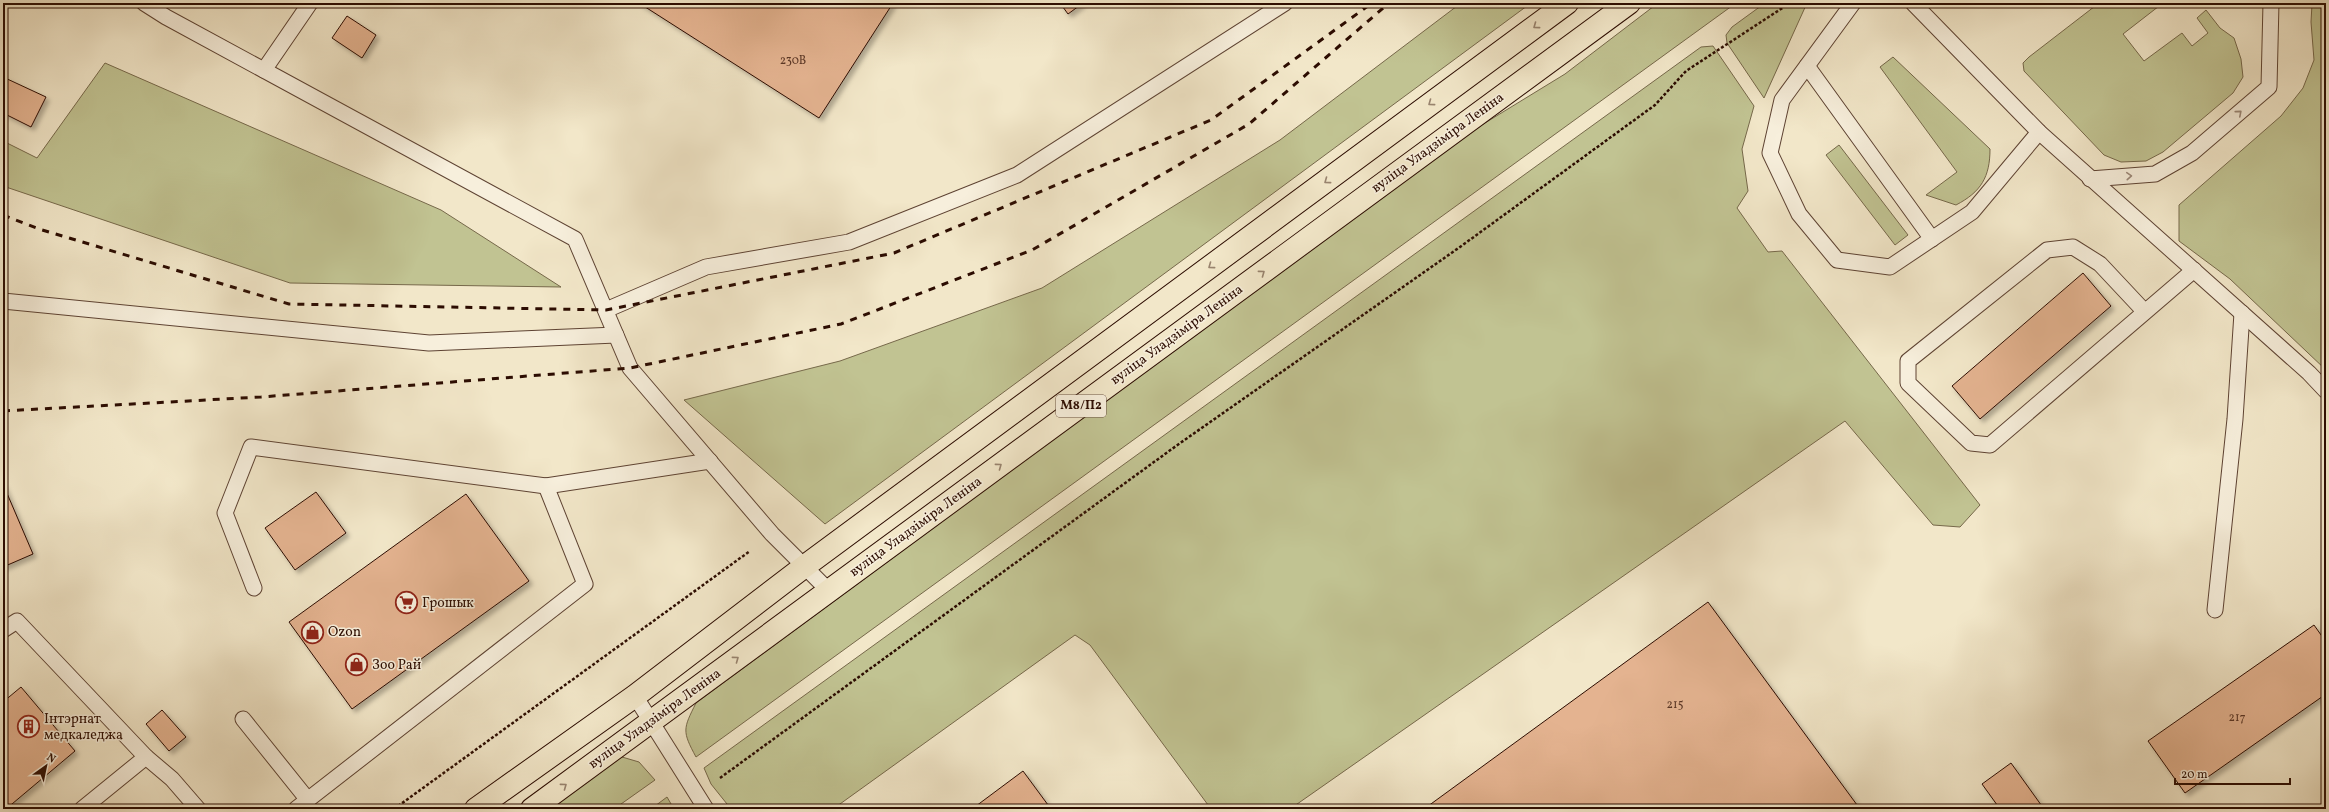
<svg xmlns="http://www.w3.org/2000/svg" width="2329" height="812" font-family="Vollkorn,serif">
	<defs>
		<filter id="shadow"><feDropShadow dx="3.5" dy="3.5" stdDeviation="2" flood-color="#0004"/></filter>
	</defs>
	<rect width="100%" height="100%" fill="#f2e7c9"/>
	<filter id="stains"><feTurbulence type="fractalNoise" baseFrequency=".005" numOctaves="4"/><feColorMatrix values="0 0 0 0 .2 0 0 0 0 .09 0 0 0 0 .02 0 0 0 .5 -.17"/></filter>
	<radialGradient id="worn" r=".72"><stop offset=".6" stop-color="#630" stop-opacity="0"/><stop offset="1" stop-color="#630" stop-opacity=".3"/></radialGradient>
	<!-- green -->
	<g fill="#c1c392" stroke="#76684a">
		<polygon points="1461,3 1531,3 825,524 684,400 840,361 1042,288 1280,140"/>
		<path d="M1658,3H1736L696,757C682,731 683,729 696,703L1467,134L1565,74Z"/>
		<polygon points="1765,3 1807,3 1764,98 1727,43 1726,35 1732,27"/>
		<polygon points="2099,3 2163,3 2123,34 2144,61 2182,33 2192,46 2208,33 2197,18 2206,10 2220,28 2234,38 2241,59 2243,77 2233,93 2163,152 2146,161 2121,162 2104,155 2024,71 2023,63 2029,57"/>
		<polygon points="2326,3 2326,370 2230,279 2179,241 2179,205 2281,116 2303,88 2314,60 2311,22 2312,4"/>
		<polygon points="1713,46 1754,106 1742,149 1748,191 1737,208 1768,252 1782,251 1980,505 1960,527 1933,525 1845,421 1290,809 1211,809 1090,645 1075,635 833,809 731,809 711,784 704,768 1701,47"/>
		<path d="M1893,57L1990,149C1990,177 1981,192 1956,205L1926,195L1957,172L1880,67Z"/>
		<polygon points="105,63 441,210 561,287 290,283 3,186 3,141 37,158"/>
		<polygon points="1839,145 1908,235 1895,245 1826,155"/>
		<polygon points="622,757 639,762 655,780 614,809 542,809 602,765"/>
		<polygon points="667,797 674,809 651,809"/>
	</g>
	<!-- building -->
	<g fill="#e4b390" stroke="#2c0c01" filter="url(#shadow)">
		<polygon points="639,3 893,3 819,118"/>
		<polygon points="1060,3 1083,3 1068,14"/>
		<polygon points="347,16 376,35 362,58 332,38"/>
		<polygon points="3,77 46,97 31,127 3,113"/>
		<polygon points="2083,273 2111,306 1980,419 1952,386"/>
		<polygon points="3,484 33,554 3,567"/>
		<polygon points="316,492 346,533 295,570 265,528"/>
		<polygon points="466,494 529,581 352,709 289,622"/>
		<polygon points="1708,602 1860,809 1424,809"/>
		<polygon points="2314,625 2326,642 2326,694 2185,793 2148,741"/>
		<polygon points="21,687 75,751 6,809 3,809 3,702"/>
		<polygon points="162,710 186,737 169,751 146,724"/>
		<polygon points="2011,763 2044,809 2000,809 1982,784"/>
		<polygon points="1023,771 1051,809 972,809"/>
	</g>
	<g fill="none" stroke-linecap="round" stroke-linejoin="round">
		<defs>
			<g id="lane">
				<polyline points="144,3 166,17 575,239 630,368 772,534 829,591"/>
				<polyline points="1853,3 1782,100 1770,153 1799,214 1837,260 1890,267 1972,212 2039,132"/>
				<polyline points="1913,3 2039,132 2309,373 2326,391"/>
				<polyline points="1807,66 1932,239"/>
				<polyline points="264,70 310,3"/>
				<polyline points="2090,179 2155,174 2192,153 2269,87 2271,3"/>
				<polyline points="3,301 429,343 616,335"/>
				<polyline points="606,310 706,267 849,242 1017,175 1285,3"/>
				<polyline points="2145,312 2100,264 2073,247 2047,250 1908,361 1908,383 1971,443 1990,445 2194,270"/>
				<polyline points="254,588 225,513 251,447 546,486 710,461"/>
				<polyline points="2215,610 2235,419 2242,313"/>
				<polyline points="3,630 17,621 146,757"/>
				<polyline points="635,696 706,809"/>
				<polyline points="243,719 308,800"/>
				<polyline points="82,809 146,757 172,779 198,809"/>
				<polyline points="296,809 585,584 546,486"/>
			</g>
			<g id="primary">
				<polyline points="476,809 635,696 805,566 1567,3"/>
				<polyline points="532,809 1629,3"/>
			</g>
		</defs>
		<!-- lane casing -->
		<use href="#lane" stroke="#5e4333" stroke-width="17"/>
		<!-- primary casing -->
		<use href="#primary" stroke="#2c0c01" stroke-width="24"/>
		<!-- path -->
		<g stroke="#2c0c01" stroke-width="2.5" stroke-dasharray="3 2" stroke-linecap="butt">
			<polyline points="720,778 1176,446 1460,247 1655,105 1686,71 1790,3"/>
			<polyline points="394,809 750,551"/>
		</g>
		<!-- lane -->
		<use href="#lane" stroke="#f7efdc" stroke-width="15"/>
		<!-- primary -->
		<use href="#primary" stroke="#f2e7c9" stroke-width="22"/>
		<!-- rail -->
		<g stroke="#2c0c01" stroke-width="3" stroke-dasharray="7 7" stroke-linecap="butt">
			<polyline points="3,215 39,229 289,304 606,310 894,253 1211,120 1372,3"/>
			<polyline points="3,411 261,397 630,368 841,324 1032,250 1249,124 1389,3"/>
		</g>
	</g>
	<!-- one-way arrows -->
	<defs><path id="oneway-chevron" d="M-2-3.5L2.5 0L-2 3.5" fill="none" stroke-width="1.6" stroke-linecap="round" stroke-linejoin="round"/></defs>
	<g stroke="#99846f">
		<use href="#oneway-chevron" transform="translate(1536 26) rotate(144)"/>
		<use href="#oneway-chevron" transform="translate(1431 103) rotate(144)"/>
		<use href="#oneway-chevron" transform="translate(1327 181) rotate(144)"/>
		<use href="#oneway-chevron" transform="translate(1211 266) rotate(144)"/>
		<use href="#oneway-chevron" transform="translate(1262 273) rotate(-36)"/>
		<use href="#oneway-chevron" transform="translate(999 466) rotate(-36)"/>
		<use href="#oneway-chevron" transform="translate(736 659) rotate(-36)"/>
		<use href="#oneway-chevron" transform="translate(564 786) rotate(-36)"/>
	</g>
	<g stroke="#9c8979">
		<use href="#oneway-chevron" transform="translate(2239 113) rotate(-41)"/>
		<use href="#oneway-chevron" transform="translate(2129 176) rotate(-4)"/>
	</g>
	<!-- icons -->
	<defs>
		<symbol id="supermarket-ring" viewBox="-11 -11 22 22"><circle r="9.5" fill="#f7efdc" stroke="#8f2418" stroke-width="1.5"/><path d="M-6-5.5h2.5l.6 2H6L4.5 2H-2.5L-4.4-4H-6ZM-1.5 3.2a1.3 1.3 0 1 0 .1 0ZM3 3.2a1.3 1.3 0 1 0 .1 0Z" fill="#8f2418"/></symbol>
		<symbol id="shop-ring" viewBox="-11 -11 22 22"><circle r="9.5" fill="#f7efdc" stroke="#8f2418" stroke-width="1.5"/><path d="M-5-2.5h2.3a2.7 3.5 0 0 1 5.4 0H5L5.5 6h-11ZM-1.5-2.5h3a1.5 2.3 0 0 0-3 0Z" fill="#8f2418"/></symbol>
		<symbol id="building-ring" viewBox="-11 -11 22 22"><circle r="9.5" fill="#f7efdc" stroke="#8f2418" stroke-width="1.5"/><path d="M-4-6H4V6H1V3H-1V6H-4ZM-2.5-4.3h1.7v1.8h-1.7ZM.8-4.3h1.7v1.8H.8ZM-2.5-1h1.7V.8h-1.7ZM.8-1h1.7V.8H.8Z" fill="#8f2418"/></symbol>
	</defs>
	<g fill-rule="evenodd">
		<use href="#supermarket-ring" x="394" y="590" width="25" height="25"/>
		<use href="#shop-ring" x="300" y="620" width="25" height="25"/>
		<use href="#shop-ring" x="344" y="652" width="25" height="25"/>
		<use href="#building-ring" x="16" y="714" width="25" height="25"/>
	</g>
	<g text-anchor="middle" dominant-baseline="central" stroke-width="3" stroke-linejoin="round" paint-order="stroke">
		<!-- number labels -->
		<g font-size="12" fill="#5a3625">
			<text x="793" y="61">230В</text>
			<text x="1675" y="705">215</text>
			<text x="2237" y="718">217</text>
		</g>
		<!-- shield labels -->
		<rect fill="#f7efdc" stroke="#695043" stroke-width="1" x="1056" y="395" width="50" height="22" rx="3"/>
		<g font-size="13" font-weight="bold" fill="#2c0c01">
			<text x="1081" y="406">М8/П2</text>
		</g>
		<!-- street labels -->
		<g font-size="14" fill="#2c0c01" stroke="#f7efdc">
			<text transform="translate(1438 143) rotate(-36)">вуліца Уладзіміра Леніна</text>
			<text transform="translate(1177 335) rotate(-36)">вуліца Уладзіміра Леніна</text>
			<text transform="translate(916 527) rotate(-36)">вуліца Уладзіміра Леніна</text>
			<text transform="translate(655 719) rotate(-36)">вуліца Уладзіміра Леніна</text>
		</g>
		<!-- poi labels -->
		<g font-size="14" fill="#2c0c01" stroke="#f7efdc" text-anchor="start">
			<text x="422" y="603">Грошык</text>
			<text x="328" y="632">Ozon</text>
			<text x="372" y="665">Зоо Рай</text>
			<text x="44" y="719">Інтэрнат<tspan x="44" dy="16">медкаледжа</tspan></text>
		</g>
	</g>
	<!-- margin -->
	<rect width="2329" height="812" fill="none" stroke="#f2e7c9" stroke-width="16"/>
	<rect x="4" y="4" width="2321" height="804" fill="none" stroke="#2c0c01" stroke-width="2"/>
	<rect x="8" y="8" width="2313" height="796" fill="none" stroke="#2c0c01"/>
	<!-- north arrow -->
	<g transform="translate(46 766) rotate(33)" stroke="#f7efdc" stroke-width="3" paint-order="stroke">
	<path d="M0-3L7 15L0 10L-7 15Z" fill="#2c0c01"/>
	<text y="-6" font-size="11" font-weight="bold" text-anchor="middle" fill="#2c0c01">N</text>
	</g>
	<!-- scale -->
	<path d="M2175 778v6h115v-6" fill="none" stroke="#2c0c01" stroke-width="2"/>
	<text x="2181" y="778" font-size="12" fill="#2c0c01" stroke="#f7efdc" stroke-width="3" paint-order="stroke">20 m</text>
	<rect width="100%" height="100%" filter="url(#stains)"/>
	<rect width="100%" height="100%" fill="url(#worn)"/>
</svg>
